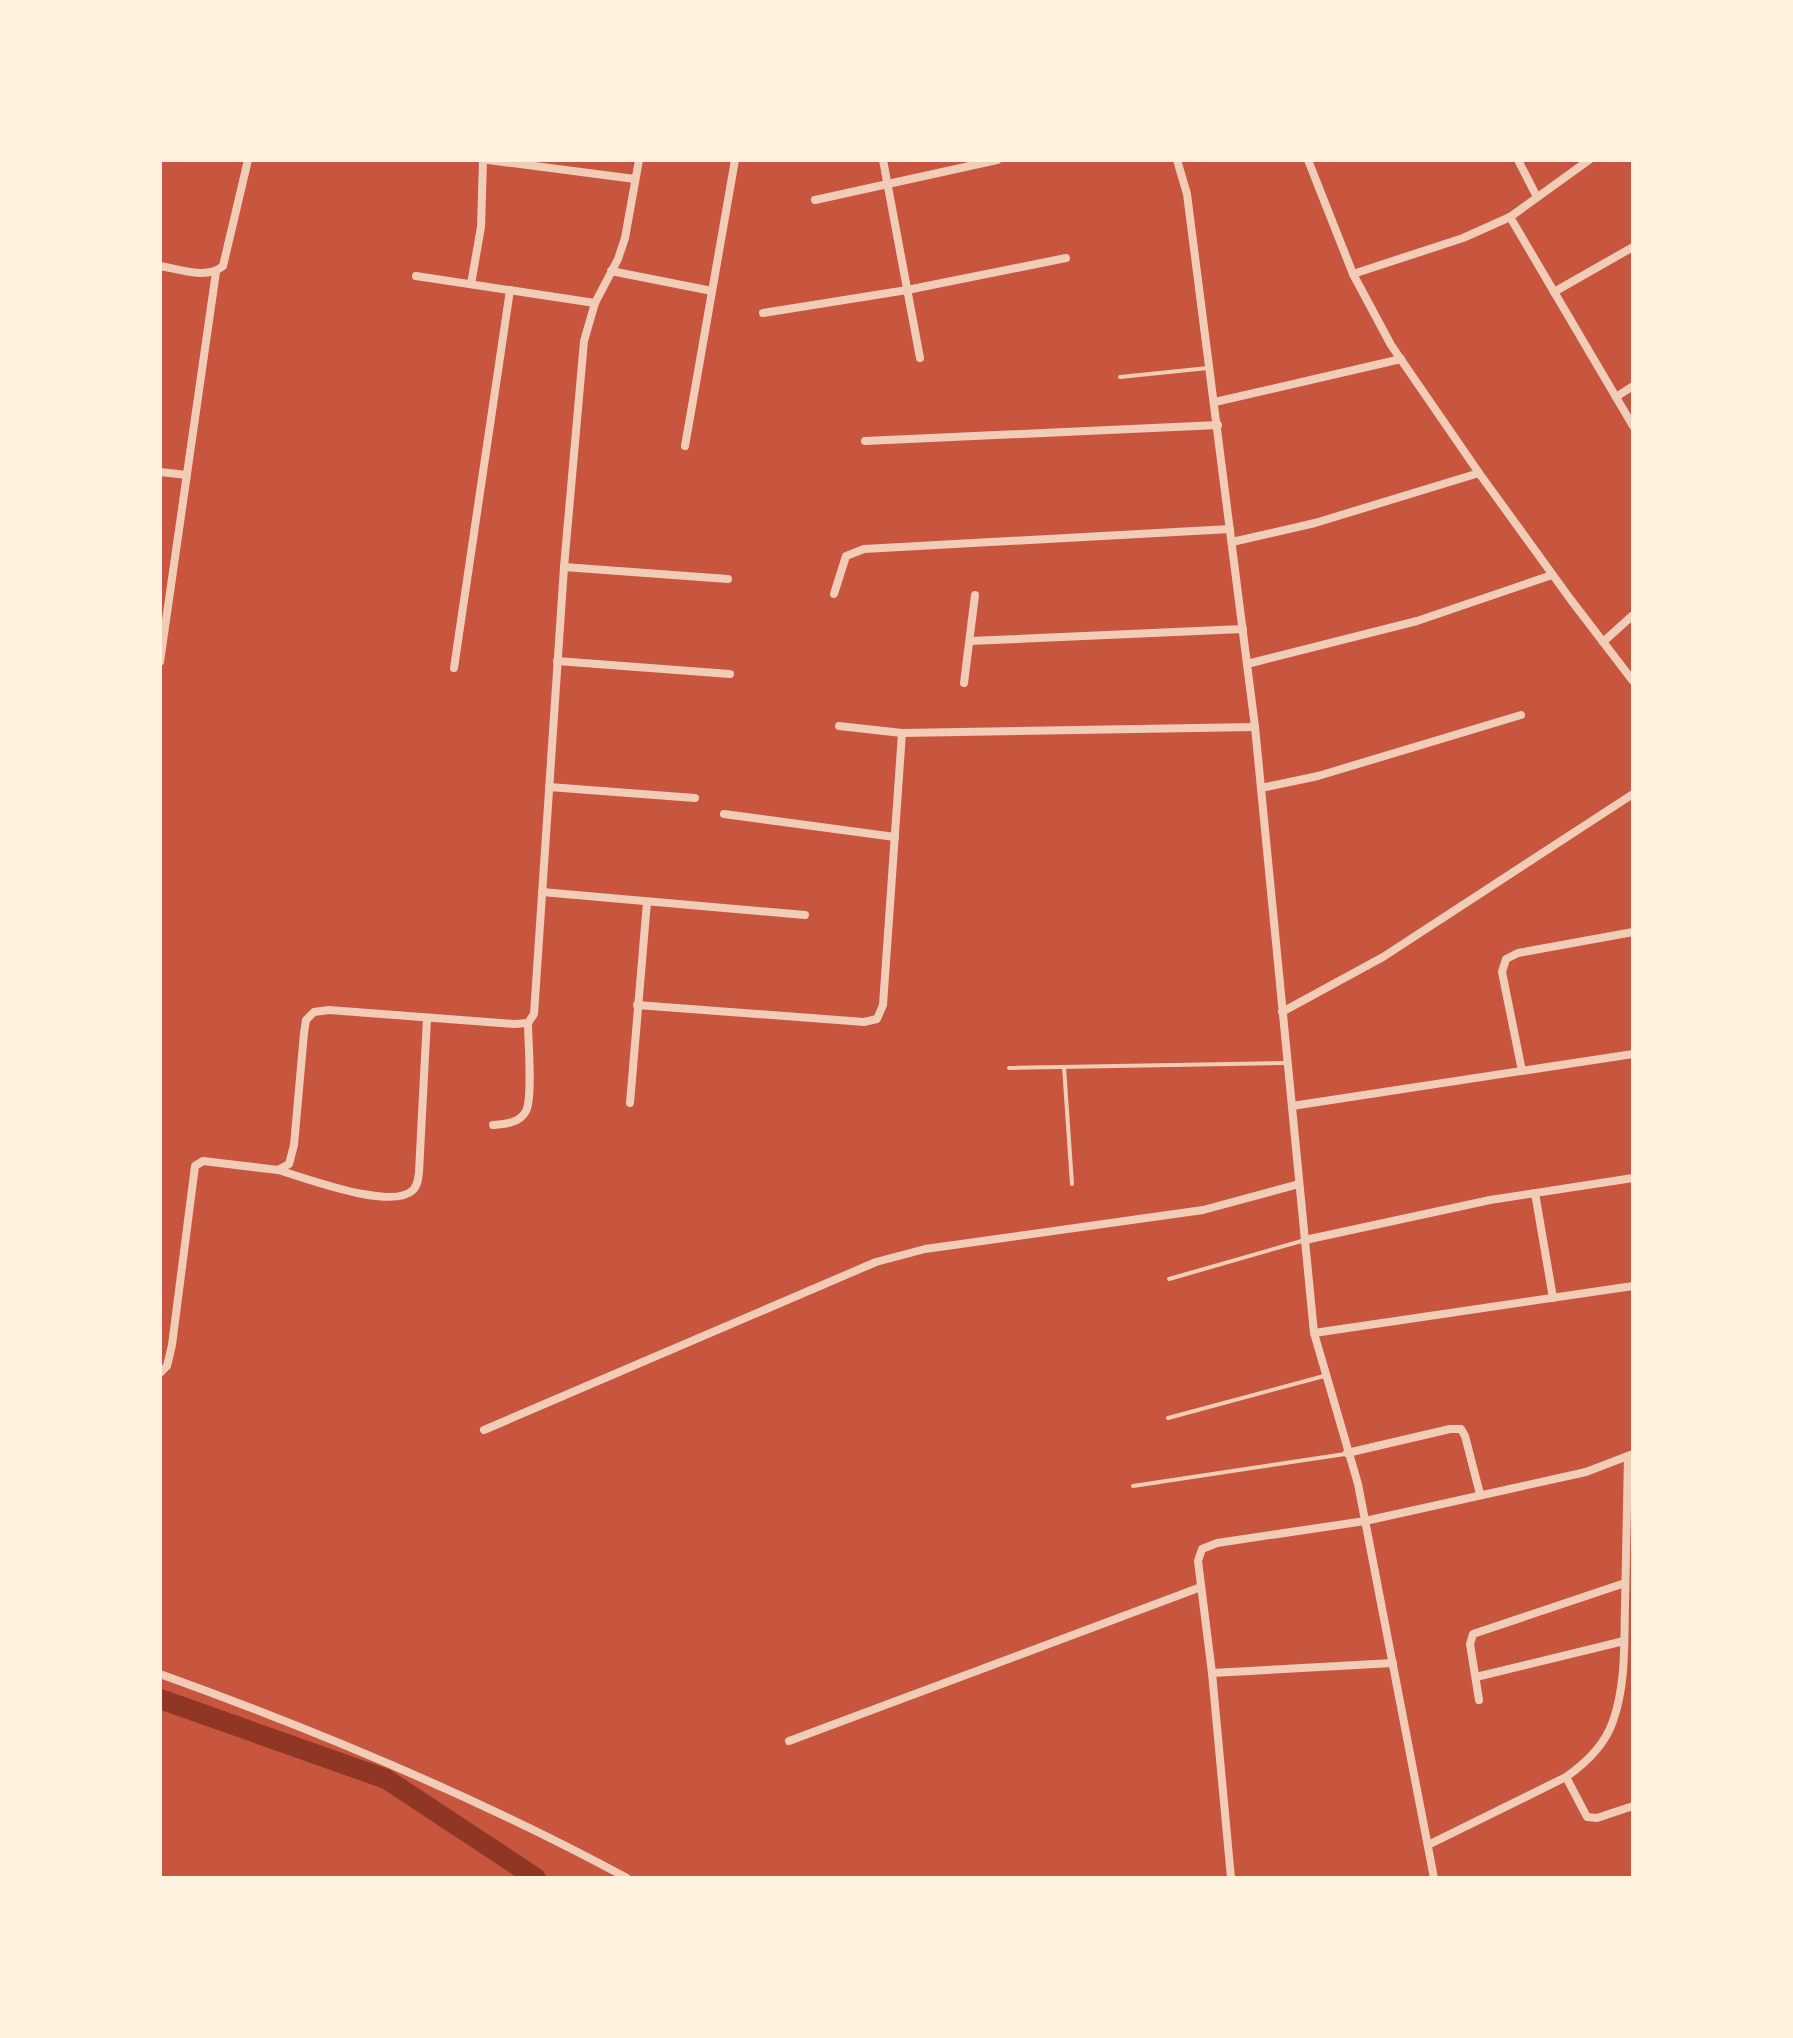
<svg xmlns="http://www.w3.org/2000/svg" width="1793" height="2038" font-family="Bitter,serif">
	<rect width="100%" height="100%" fill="#c8553d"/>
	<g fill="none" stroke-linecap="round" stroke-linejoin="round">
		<!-- canal -->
		<polyline stroke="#8f3625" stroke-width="20" points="160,1699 386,1779 536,1878"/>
		<!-- service -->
		<g stroke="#f1ccb7" stroke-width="4">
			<polyline points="1120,377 1208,368"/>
			<polyline points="1064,1067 1072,1184"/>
			<polyline points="1009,1068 1287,1063"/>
			<polyline points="1169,1279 1305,1240"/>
			<polyline points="1168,1418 1324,1376"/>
			<polyline points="1133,1486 1345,1454"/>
		</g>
		<!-- minor -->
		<g stroke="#f1ccb7" stroke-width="8">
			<polyline points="488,160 635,179"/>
			<polyline points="883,160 920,358"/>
			<polyline points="1177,160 1187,194 1255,727 1314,1333 1358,1484 1434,1878"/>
			<polyline points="1308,160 1353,274 1391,345 1479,473 1571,600 1633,681"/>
			<polyline points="1518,160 1537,197"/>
			<polyline points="815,200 997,160"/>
			<polyline points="1510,217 1633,426"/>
			<path d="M160,266C179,269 207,280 223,266L248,160"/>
			<polyline points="611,271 712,291"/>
			<polyline points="1353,274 1463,238 1510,217 1589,160"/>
			<polyline points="416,276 595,303"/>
			<polyline points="471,284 481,227 483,160"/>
			<polyline points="1554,292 1633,247"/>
			<polyline points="763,313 907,290 1066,258"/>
			<polyline points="1616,397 1633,386"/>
			<polyline points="1215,402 1401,359"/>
			<polyline points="865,441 1218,425"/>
			<polyline points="685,446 735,160"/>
			<polyline points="160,472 187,475"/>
			<polyline points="1232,542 1315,523 1479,473"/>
			<polyline points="564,567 728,579"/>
			<polyline points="834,594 846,556 864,549 1230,529"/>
			<polyline points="970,641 1243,629"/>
			<polyline points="1603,642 1633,615"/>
			<polyline points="557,661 730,674"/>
			<polyline points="160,662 216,272"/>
			<polyline points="1247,664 1417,621 1552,575"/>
			<polyline points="454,668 510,290"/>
			<polyline points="964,683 975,595"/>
			<polyline points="839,726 902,733 1255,727"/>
			<polyline points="549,787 695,798"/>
			<polyline points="1261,788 1318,776 1521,715"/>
			<polyline points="724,814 895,837"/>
			<polyline points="542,892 805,915"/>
			<polyline points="637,1005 864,1022 877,1019 883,1005 902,733"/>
			<polyline points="1282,1012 1383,957 1633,794"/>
			<polyline points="1522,1071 1502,972 1506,959 1518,953 1633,932"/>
			<polyline points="630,1103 647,902"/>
			<polyline points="1292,1106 1633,1054"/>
			<path d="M493,1125C505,1124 520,1123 526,1111C533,1097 528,1041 528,1023"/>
			<path d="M278,1170C306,1178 392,1211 413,1190C418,1185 418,1179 419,1172L427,1018"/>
			<polyline points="1535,1193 1553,1298"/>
			<polyline points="1305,1240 1490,1200 1633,1178"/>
			<polyline points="1314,1333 1633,1286"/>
			<polyline points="160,1373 167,1366 172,1345 195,1166 203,1161 278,1170 289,1164 294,1145 304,1033 306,1020 314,1012 329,1010 514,1024 528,1023 534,1014 564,567 584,341 595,303 618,259 625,238 639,160"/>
			<polyline points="484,1430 876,1262 925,1249 1203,1210 1299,1184"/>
			<polyline points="1347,1453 1450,1429 1461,1429 1465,1436 1480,1494"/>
			<polyline points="1212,1673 1393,1663"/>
			<path d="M160,1674C321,1732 477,1797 627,1878"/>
			<polyline points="1476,1677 1624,1641"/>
			<polyline points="1479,1700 1470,1644 1473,1634 1625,1583"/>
			<polyline points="789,1741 1201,1587"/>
			<polyline points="1566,1777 1587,1817 1597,1818 1633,1806"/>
			<path d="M1428,1845L1566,1777C1586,1763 1605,1745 1613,1721C1626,1685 1624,1643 1625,1605C1626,1555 1627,1506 1628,1456"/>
			<polyline points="1231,1878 1212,1673 1198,1561 1202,1549 1217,1543 1365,1521 1586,1472 1633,1454"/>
		</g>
	</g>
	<!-- border -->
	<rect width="1793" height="2038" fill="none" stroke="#fff3e0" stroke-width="324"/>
</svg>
